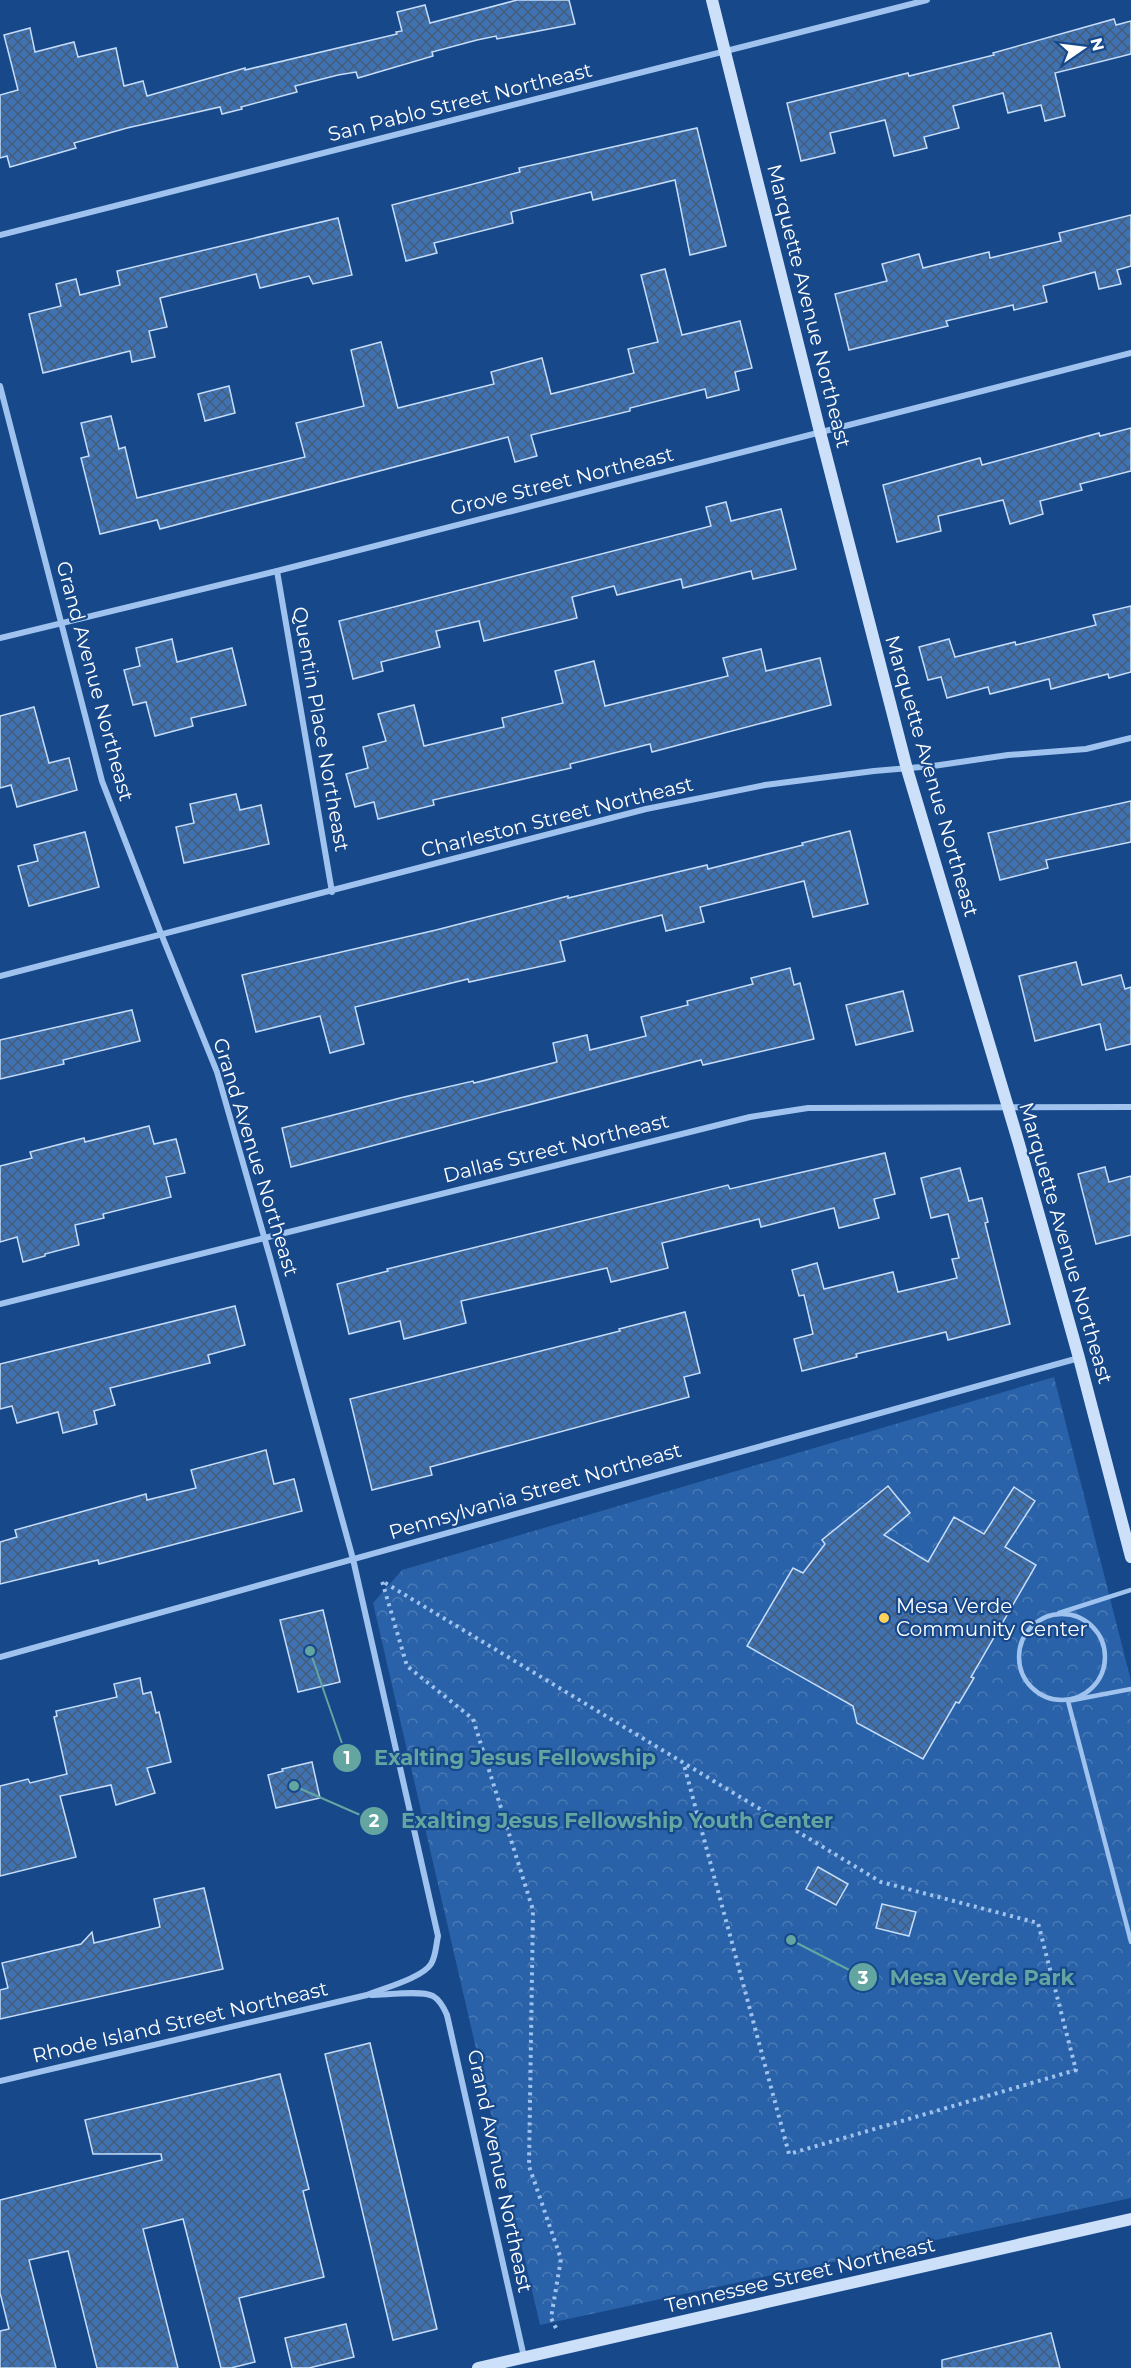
<svg xmlns="http://www.w3.org/2000/svg" width="1131" height="2368" font-family="Montserrat,sans-serif">
	<defs>
		<pattern id="forest-crowns" width="20" height="18" patternUnits="userSpaceOnUse" patternTransform="scale(1.5)"><rect width="20" height="18" fill="#2962a8"/><path d="M2 6a3 3 0 1 1 6 0M12 15a3 3 0 1 1 6 0" fill="none" stroke="#497ab5"/></pattern>
		<pattern id="building-cross-hatch" width="8" height="8" patternUnits="userSpaceOnUse" patternTransform="scale(1.5)"><rect width="8" height="8" fill="#3f72b3"/><path d="M0 0l8 8M0 8l8-8" fill="none" stroke="#465d7a"/></pattern>
	</defs>
	<rect width="100%" height="100%" fill="#17488a"/>
	<!-- forest -->
	<polygon fill="url(#forest-crowns)" points="1054,1377 1131,1681 1131,2198 540,2325 373,1603 402,1570"/>
	<!-- building -->
	<g fill="url(#building-cross-hatch)" stroke="#c5ddfa" stroke-width="1.5">
		<polygon points="517,0 569,0 575,24 497,39 496,36 477,40 432,52 433,56 358,78 356,72 338,75 295,86 297,92 241,107 242,109 222,114 220,107 127,128 74,143 76,148 10,167 7,156 0,158 0,95 18,90 4,35 30,28 35,52 74,42 78,57 116,48 124,86 143,81 147,96 245,68 245,70 397,34 396,32 402,31 397,12 425,5 430,23"/>
		<polygon points="1114,19 1116,25 1131,21 1131,54 1055,73 1065,116 1045,121 1041,105 1008,113 1003,93 953,106 959,128 924,137 927,148 894,156 885,120 830,133 835,153 801,161 787,103 908,73 909,76 994,55 993,53"/>
		<polygon points="697,128 726,246 690,255 675,180 593,200 591,192 511,212 513,223 434,243 437,253 406,261 392,205 520,172 519,168"/>
		<polygon points="1131,215 1131,266 1117,270 1121,284 1099,289 1095,272 1043,286 1047,302 1014,310 1013,305 946,321 948,326 849,350 835,294 887,281 882,264 919,254 923,268 989,252 990,258 1061,241 1059,233"/>
		<polygon points="338,218 352,275 313,284 309,276 260,288 256,274 160,298 167,327 149,331 155,357 132,362 130,351 43,373 29,314 61,306 56,284 76,279 80,295 120,285 117,271"/>
		<polygon points="665,269 682,335 740,321 752,368 735,372 739,390 707,398 705,389 630,408 630,411 531,435 537,456 515,462 508,437 160,529 157,520 100,534 81,458 89,456 81,423 111,416 119,449 125,447 137,498 305,457 296,423 364,406 351,350 381,342 398,408 494,384 491,372 542,358 551,394 634,373 628,349 658,342 641,275"/>
		<polygon points="229,386 235,413 205,421 198,394"/>
		<polygon points="1131,428 1131,471 1080,484 1082,490 1040,501 1043,514 1010,524 1003,500 938,516 941,531 897,542 883,485 980,458 982,465 1099,433 1100,436"/>
		<polygon points="726,502 731,521 781,509 796,569 753,579 751,571 683,588 681,579 617,595 614,586 572,597 577,618 484,641 479,621 436,631 440,647 381,662 383,671 353,679 339,621 711,526 706,507"/>
		<polygon points="1131,606 1131,672 1109,678 1108,674 1051,689 1049,679 990,694 988,687 947,698 941,677 928,680 919,647 949,639 955,657 1015,642 1016,645 1096,625 1093,615"/>
		<polygon points="172,639 177,662 232,648 246,705 191,718 193,726 155,736 146,702 133,705 124,670 140,666 136,648"/>
		<polygon points="761,649 766,671 820,658 831,705 652,752 650,744 570,764 571,768 433,800 434,805 378,819 374,802 355,807 346,774 368,768 363,747 386,741 378,714 414,705 424,746 504,727 502,718 563,703 555,671 594,661 605,706 728,676 723,658"/>
		<polygon points="34,707 49,763 69,758 77,790 17,807 11,785 0,788 0,716"/>
		<polygon points="236,794 240,810 261,805 269,844 184,863 176,827 194,823 190,804"/>
		<polygon points="1131,801 1131,842 1046,860 1048,868 1000,880 988,833"/>
		<polygon points="850,831 868,904 813,917 804,881 700,907 704,922 666,931 662,915 560,941 565,961 469,982 468,979 355,1007 364,1044 330,1053 320,1016 256,1032 242,975 436,930 568,896 568,898 707,865 708,869 803,845 802,843"/>
		<polygon points="85,832 99,887 29,906 18,866 38,861 34,845"/>
		<polygon points="1076,962 1082,985 1121,975 1125,989 1131,987 1131,1044 1106,1050 1100,1024 1035,1041 1019,976"/>
		<polygon points="790,968 794,985 800,983 814,1039 703,1065 701,1060 291,1167 282,1128 404,1097 473,1081 474,1083 557,1062 553,1043 587,1035 590,1050 646,1036 641,1017 688,1005 687,1001 753,984 751,978"/>
		<polygon points="903,991 913,1031 856,1045 846,1005"/>
		<polygon points="132,1010 140,1041 63,1060 64,1064 0,1079 0,1040"/>
		<polygon points="149,1126 154,1144 176,1139 185,1173 166,1177 171,1197 103,1214 104,1218 75,1225 79,1245 45,1254 45,1256 23,1262 17,1237 0,1242 0,1166 32,1158 30,1152 84,1138 85,1142"/>
		<polygon points="885,1153 895,1194 874,1199 879,1218 839,1228 834,1208 761,1227 759,1219 662,1243 668,1268 611,1282 607,1268 461,1301 466,1323 404,1339 400,1321 349,1334 337,1284 388,1271 387,1269 728,1185 730,1189"/>
		<polygon points="1105,1167 1109,1182 1131,1176 1131,1235 1096,1244 1078,1174"/>
		<polygon points="960,1168 969,1201 982,1198 988,1222 985,1223 1010,1324 948,1340 946,1332 856,1354 857,1357 802,1371 794,1339 813,1334 804,1295 799,1296 792,1270 817,1263 824,1289 893,1272 898,1292 957,1278 952,1259 959,1258 948,1214 931,1218 921,1178"/>
		<polygon points="235,1306 245,1345 208,1355 210,1363 110,1388 115,1405 94,1411 97,1424 63,1433 58,1412 17,1423 12,1406 0,1409 0,1364"/>
		<polygon points="685,1312 700,1373 684,1377 689,1397 430,1467 432,1475 372,1490 350,1399 620,1331 619,1329"/>
		<polygon points="266,1450 274,1484 294,1479 302,1511 99,1564 98,1560 0,1584 0,1542 17,1537 15,1530 146,1494 147,1500 196,1488 191,1470"/>
		<polygon points="888,1486 910,1513 884,1535 928,1562 954,1517 984,1534 1014,1487 1035,1501 1005,1547 1036,1565 971,1677 974,1678 959,1703 956,1702 923,1759 857,1723 853,1706 747,1646 793,1568 803,1573 825,1544 822,1540"/>
		<polygon points="323,1610 340,1682 298,1692 280,1620"/>
		<polygon points="140,1678 143,1694 151,1692 156,1713 159,1712 171,1762 147,1768 155,1793 116,1805 111,1785 60,1796 76,1857 0,1876 0,1786 28,1779 30,1783 67,1774 54,1717 57,1716 56,1711 117,1697 114,1684"/>
		<polygon points="312,1762 320,1798 276,1808 268,1775 283,1771 282,1769"/>
		<polygon points="818,1867 848,1884 836,1905 806,1889"/>
		<polygon points="204,1888 223,1969 0,2019 0,1990 8,1988 2,1963 81,1944 92,1932 94,1943 160,1927 154,1899"/>
		<polygon points="882,1904 916,1912 909,1936 876,1928"/>
		<polygon points="370,2043 437,2329 393,2340 325,2054"/>
		<polygon points="280,2074 309,2189 303,2191 324,2277 239,2298 255,2362 231,2368 221,2368 183,2219 143,2229 178,2368 97,2368 68,2251 29,2260 56,2368 0,2368 0,2331 9,2329 0,2293 0,2200 162,2160 161,2154 93,2154 85,2120"/>
		<polygon points="346,2324 354,2357 309,2368 292,2368 285,2338"/>
		<polygon points="1051,2333 1060,2368 942,2368 942,2360"/>
	</g>
	<g fill="none" stroke-linecap="round" stroke-linejoin="round">
		<!-- path -->
		<polyline stroke="#9fc3ee" stroke-width="4" stroke-dasharray="3 4.5" stroke-linecap="butt" points="556,2328 551,2318 561,2259 529,2166 533,1910 473,1719 407,1666 382,1581 881,1882 1038,1923 1076,2070 789,2154 684,1765"/>
		<!-- lane -->
		<g stroke="#9fc3ee" stroke-width="4.5">
			<polyline points="1059,1613 1131,1590"/>
			<circle cx="1062" cy="1657" r="43"/>
			<polyline points="1131,1689 1068,1701 1131,1942"/>
		</g>
		<!-- street -->
		<g stroke="#9fc3ee" stroke-width="6">
			<polyline points="0,235 927,0"/>
			<path d="M0,386L102,781L162,936L217,1072L271,1261L353,1559L438,1936C436,1945 436,1956 431,1964C422,1978 384,1988 367,1995L0,2081"/>
			<polyline points="277,571 332,892"/>
			<polyline points="0,638 277,571 1131,353"/>
			<polyline points="0,976 646,809 765,785 874,771 933,766 1008,755 1086,749 1131,738"/>
			<polyline points="0,1304 750,1117 808,1108 1131,1107"/>
			<polyline points="0,1657 1079,1358"/>
			<path d="M371,1995C386,1995 421,1990 433,1996C440,2000 444,2008 447,2015L524,2357"/>
		</g>
		<!-- secondary -->
		<g stroke="#cde0fa" stroke-width="12">
			<polyline points="712,0 820,432 907,769 1019,1144 1079,1358 1131,1557"/>
			<polyline points="478,2368 1131,2219"/>
		</g>
	</g>
	<!-- markers -->
	<circle fill="#ffd15d" stroke="#17488a" stroke-width="2" cx="884" cy="1618" r="6"/>
	<g text-anchor="middle" dominant-baseline="central" stroke-width="4.5" stroke-linejoin="round" paint-order="stroke">
		<!-- street labels -->
		<g font-size="20" fill="#fff" stroke="#17488a">
			<text transform="translate(460 102) rotate(-14)">San Pablo Street Northeast</text>
			<text transform="translate(809 306) rotate(76)">Marquette Avenue Northeast</text>
			<text transform="translate(562 481) rotate(-14)">Grove Street Northeast</text>
			<text transform="translate(95 681) rotate(75)">Grand Avenue Northeast</text>
			<text transform="translate(321 729) rotate(80)">Quentin Place Northeast</text>
			<text transform="translate(932 776) rotate(74)">Marquette Avenue Northeast</text>
			<text transform="translate(557 817) rotate(-14)">Charleston Street Northeast</text>
			<text transform="translate(556 1148) rotate(-14)">Dallas Street Northeast</text>
			<text transform="translate(256 1157) rotate(73)">Grand Avenue Northeast</text>
			<text transform="translate(1066 1243) rotate(74)">Marquette Avenue Northeast</text>
			<text transform="translate(535 1491) rotate(-16)">Pennsylvania Street Northeast</text>
			<text transform="translate(180 2022) rotate(-13)">Rhode Island Street Northeast</text>
			<text transform="translate(500 2171) rotate(78)">Grand Avenue Northeast</text>
			<text transform="translate(800 2275) rotate(-13)">Tennessee Street Northeast</text>
		</g>
		<!-- poi labels -->
		<g font-size="20" fill="#fff" stroke="#17488a" text-anchor="start">
			<text x="896" y="1606">Mesa Verde<tspan x="896" dy="23">Community Center</tspan></text>
		</g>
	</g>
	<!-- callouts -->
	<path fill="none" stroke="#63a6a1" stroke-width="2" d="M310 1651L347 1758M294 1786L374 1821M791 1940L863 1977"/>
	<g fill="#63a6a1" stroke="#17488a" stroke-width="2">
		<circle cx="310" cy="1651" r="6"/>
		<circle cx="294" cy="1786" r="6"/>
		<circle cx="791" cy="1940" r="6"/>
		<circle cx="347" cy="1758" r="15"/>
		<circle cx="374" cy="1821" r="15"/>
		<circle cx="863" cy="1977" r="15"/>
	</g>
	<g font-size="18" text-anchor="middle" font-weight="bold" fill="#fff">
		<text x="347" y="1764">1</text>
		<text x="374" y="1827">2</text>
		<text x="863" y="1984">3</text>
	</g>
	<g font-size="21" text-anchor="middle" font-weight="bold" fill="#63a6a1" stroke="#17488a" stroke-width="4.5" stroke-linejoin="round" paint-order="stroke">
		<text x="515" y="1765">Exalting Jesus Fellowship</text>
		<text x="617" y="1828">Exalting Jesus Fellowship Youth Center</text>
		<text x="982" y="1985">Mesa Verde Park</text>
	</g>
	<!-- north arrow -->
	<g transform="translate(1083 48) rotate(76)" stroke="#17488a" stroke-width="4.5" paint-order="stroke">
	<path d="M0-4.5L10 22L0 15L-10 22Z" fill="#ffffff"/>
	<text y="-9" font-size="16" font-weight="bold" text-anchor="middle" fill="#ffffff">N</text>
	</g>
</svg>
